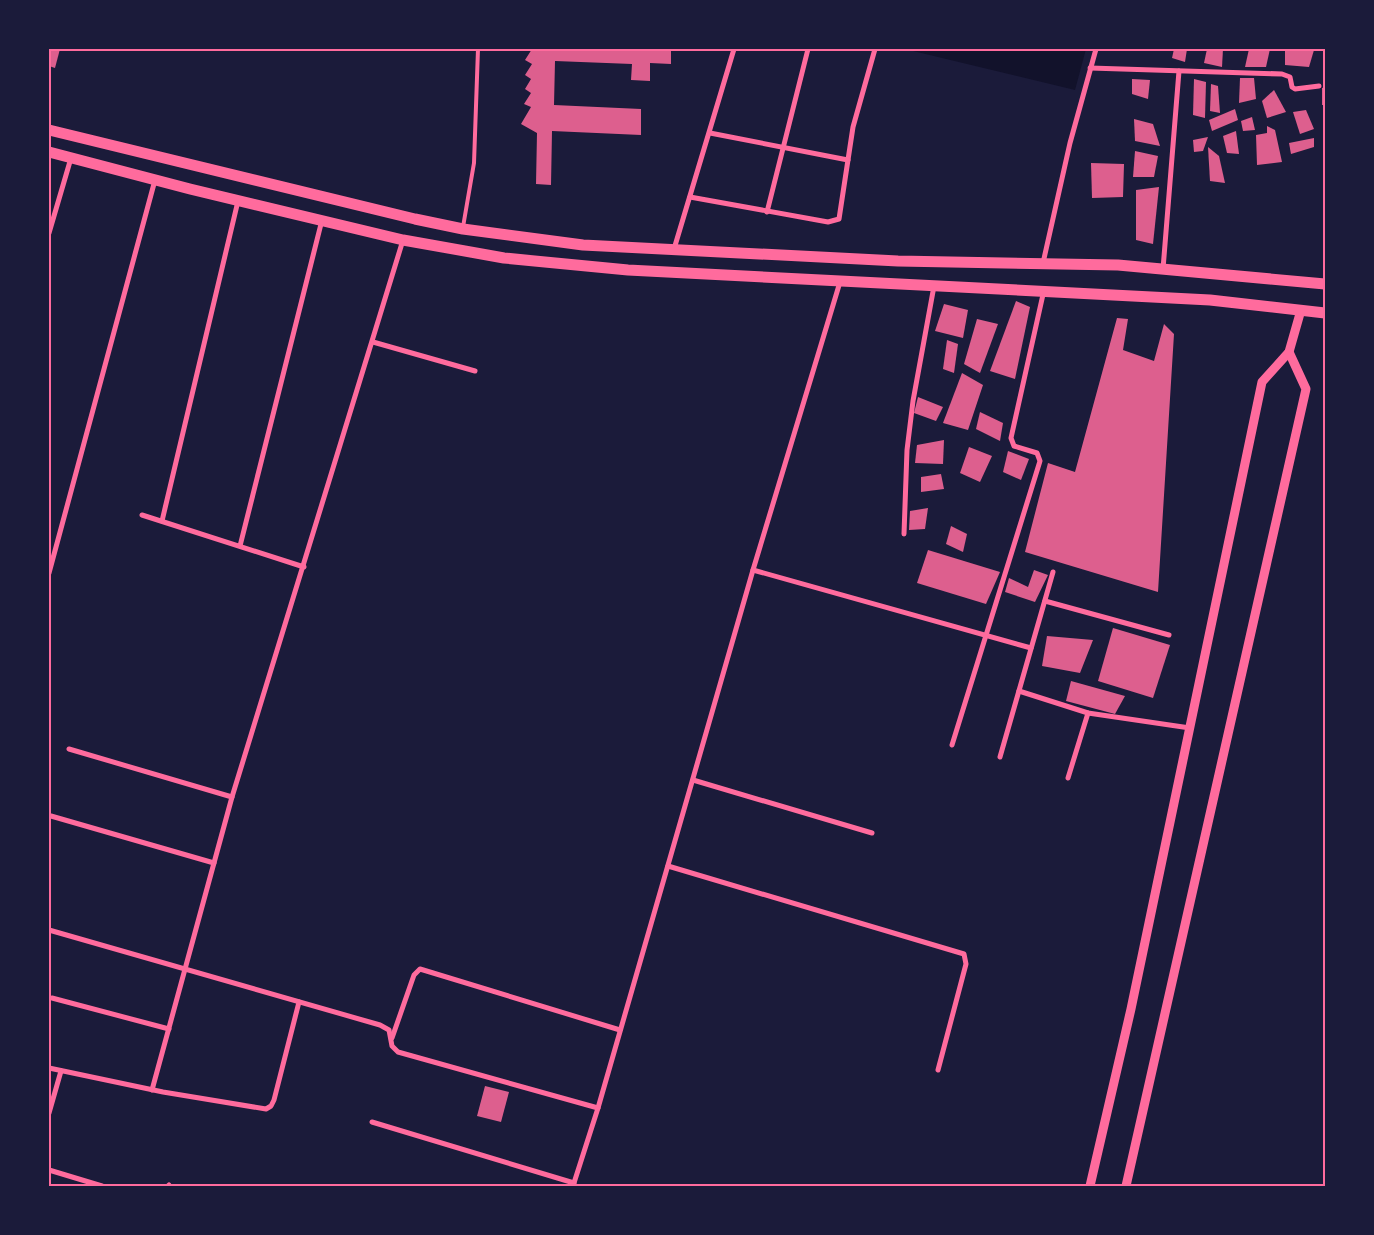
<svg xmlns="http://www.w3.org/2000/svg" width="1374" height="1235" font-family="'PT Sans',sans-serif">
	<rect width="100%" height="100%" fill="#1b1b3a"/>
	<!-- water -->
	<polygon fill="#12122b" points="914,49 1086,49 1075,90 913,51"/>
	<!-- building -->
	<g fill="#dd5f8e">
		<polygon points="49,49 60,49 55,68 49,66"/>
		<polygon points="532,49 671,49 671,64 650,63 650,81 631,80 632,64 555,61 554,105 641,109 641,135 552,131 551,185 536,184 537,133 521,124 531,107 524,104 531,93 525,89 531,79 525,75 532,64 525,60"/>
		<polygon points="1174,49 1187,49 1185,62 1172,58"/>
		<polygon points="1207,49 1223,49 1222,67 1204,63"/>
		<polygon points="1249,49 1270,49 1266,67 1245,67"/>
		<polygon points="1285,49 1314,50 1309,67 1285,65"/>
		<polygon points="1240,78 1254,78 1256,99 1239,103"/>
		<polygon points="1132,79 1150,80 1148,99 1132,94"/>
		<polygon points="1194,79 1206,82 1205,118 1193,115"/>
		<polygon points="1211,84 1218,86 1220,113 1210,111"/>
		<polygon points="1325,87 1325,105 1322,105 1322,88"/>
		<polygon points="1274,90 1286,112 1267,118 1262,101"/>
		<polygon points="1235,109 1238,120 1212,131 1209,120"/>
		<polygon points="1306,110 1314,129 1300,134 1293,112"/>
		<polygon points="1252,117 1255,130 1243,131 1241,121"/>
		<polygon points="1134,119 1153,124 1160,146 1135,141"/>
		<polygon points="1267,126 1275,130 1282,162 1257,165 1256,135 1267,133"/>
		<polygon points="1236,131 1239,154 1227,153 1223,136"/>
		<polygon points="1208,137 1203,151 1194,152 1193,140"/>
		<polygon points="1314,138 1314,147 1291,154 1289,143"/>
		<polygon points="1208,147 1219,156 1225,183 1210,181"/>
		<polygon points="1135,151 1158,156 1154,177 1133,177"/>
		<polygon points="1091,163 1124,164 1123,197 1092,198"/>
		<polygon points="1159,187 1153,244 1136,240 1136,190"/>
		<polygon points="1016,301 1030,307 1015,379 990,371"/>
		<polygon points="944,304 968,310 963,338 935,331"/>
		<polygon points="1117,318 1128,319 1123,350 1154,361 1164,324 1174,334 1158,592 1025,552 1048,463 1075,472"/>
		<polygon points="977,319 998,324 980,373 964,364"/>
		<polygon points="947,340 958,344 954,373 943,369"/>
		<polygon points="962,373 983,385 968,430 943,423"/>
		<polygon points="918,397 943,407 936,421 914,413"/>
		<polygon points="980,412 1003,423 1000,441 976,429"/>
		<polygon points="944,440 943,464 915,463 917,445"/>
		<polygon points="969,447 992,456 980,482 960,473"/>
		<polygon points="1008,451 1029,459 1021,480 1003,472"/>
		<polygon points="941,474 944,489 921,492 921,477"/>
		<polygon points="928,508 925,529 909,530 910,511"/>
		<polygon points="951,526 967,534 963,552 946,544"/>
		<polygon points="928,550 1000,572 986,604 917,583"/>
		<polygon points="1034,570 1048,575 1035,602 1005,592 1009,578 1028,587"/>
		<polygon points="1113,628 1170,645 1153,698 1098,681"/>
		<polygon points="1047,636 1093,640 1080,673 1042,666"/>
		<polygon points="1071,681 1125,696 1115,714 1066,701"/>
		<polygon points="485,1086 509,1092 501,1122 477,1116"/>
	</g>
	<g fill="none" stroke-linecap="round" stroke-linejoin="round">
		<!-- service -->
		<polyline stroke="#ff6b9d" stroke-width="4" points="463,227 474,163 478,49"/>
		<!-- minor -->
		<g stroke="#ff6b9d" stroke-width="5">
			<polyline points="1090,68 1282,74 1290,77 1292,87 1295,89 1319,86"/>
			<polyline points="710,133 848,160"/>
			<polyline points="690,197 828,222 839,219 853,127 875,49"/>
			<polyline points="767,212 808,49"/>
			<polyline points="49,233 71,158"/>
			<polyline points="674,249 734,49"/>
			<polyline points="1043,263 1070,143 1096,49"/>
			<polyline points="1163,269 1179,71"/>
			<polyline points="373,342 475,371"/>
			<polyline points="142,515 304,567"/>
			<polyline points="162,521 238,201"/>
			<polyline points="904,534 907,450 913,401 934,286"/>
			<polyline points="240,546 322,220"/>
			<polyline points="753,570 1031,648"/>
			<polyline points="49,573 155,180"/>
			<polyline points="1045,601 1169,635"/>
			<polyline points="1019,691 1088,713 1190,728"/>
			<polyline points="952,745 1040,461 1037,453 1014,446 1011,438 1044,290"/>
			<polyline points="69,749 232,797"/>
			<polyline points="1000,757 1053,572"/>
			<polyline points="1068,778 1088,713"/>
			<polyline points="693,780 872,833"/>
			<polyline points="51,816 214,863"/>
			<polyline points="668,866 964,954 966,964 938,1070"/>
			<polyline points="49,930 380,1025 389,1030 392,1046 398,1052 598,1108"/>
			<polyline points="52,998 169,1029"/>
			<polyline points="392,1038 414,975 420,969 620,1030"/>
			<polyline points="49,1068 163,1092 266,1109 271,1106 274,1100 299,1002"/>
			<polyline points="152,1090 232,797 403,240"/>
			<polyline points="49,1113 61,1071"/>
			<polyline points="372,1122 574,1183"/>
			<polyline points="49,1170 102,1186"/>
			<polyline points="168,1186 169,1185"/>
			<polyline points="573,1186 598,1108 753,570 840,282"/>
		</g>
		<!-- tertiary -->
		<g stroke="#ff6b9d" stroke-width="9">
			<polyline points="1090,1186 1131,1009 1262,382 1289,352 1301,310"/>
			<polyline points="1126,1186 1306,389 1289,352"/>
		</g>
		<!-- primary -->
		<g stroke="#ff6b9d" stroke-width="11">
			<polyline points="49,130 415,219 463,229 583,245 898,261 1118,265 1325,284"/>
			<polyline points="49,152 190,189 403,240 504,258 628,270 1210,300 1325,313"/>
		</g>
	</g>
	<!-- border -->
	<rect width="1374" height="1235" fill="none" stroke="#1b1b3a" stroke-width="100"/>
	<rect x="50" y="50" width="1274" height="1135" fill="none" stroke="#ff6b9d" stroke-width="2"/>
</svg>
